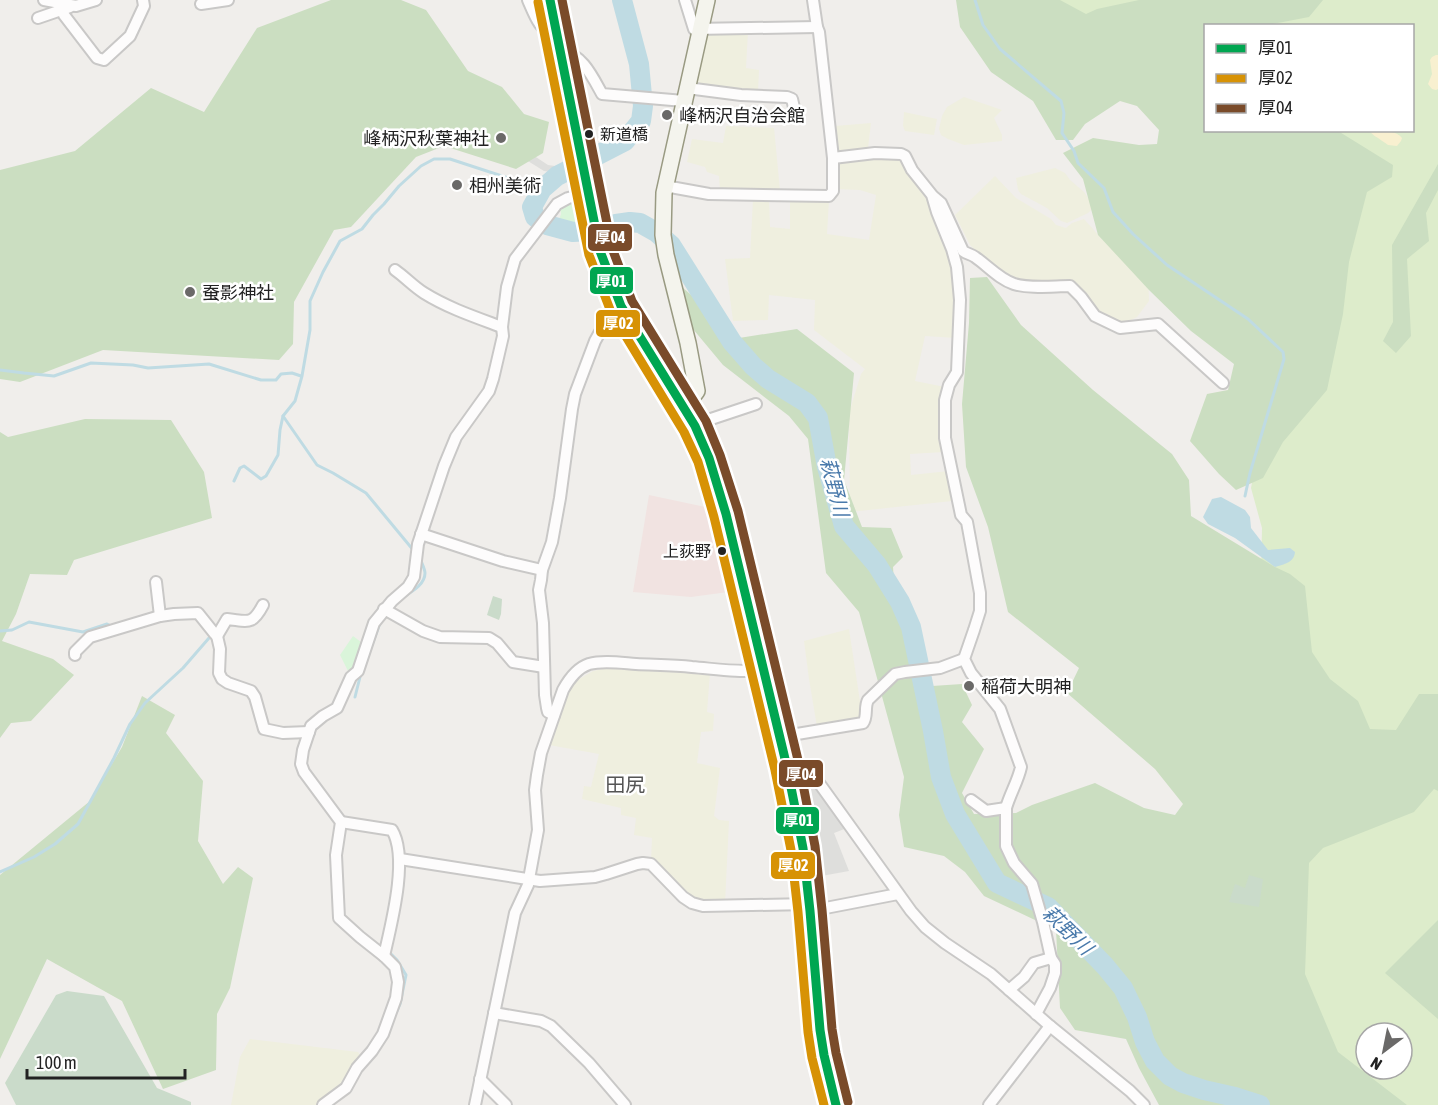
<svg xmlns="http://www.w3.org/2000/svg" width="1438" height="1105" font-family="'Asap Condensed','Noto Sans JP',sans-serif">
	<rect width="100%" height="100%" fill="#f0eeeb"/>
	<!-- commercial -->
	<polygon fill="#f1e3e1" points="649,495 710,508 716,547 722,572 728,592 691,597 633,592"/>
	<!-- religious -->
	<g fill="#dededc">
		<polygon points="519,146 548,165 555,166 571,162 572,167 557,173 544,171 515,153"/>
		<polygon points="804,773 806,775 847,828 834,833 849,871 816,877 799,776"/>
	</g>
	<!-- farmland -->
	<g fill="#efefdf">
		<polygon points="748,31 746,68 759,70 758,92 693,84 704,35 711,32"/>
		<polygon points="964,97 1002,110 994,118 1002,135 1002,141 964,145 948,139 941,135 939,129 942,116 947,107"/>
		<polygon points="904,112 937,119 934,135 905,131 903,126"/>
		<polygon points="871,123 868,148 840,153 834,150 835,126"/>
		<polygon points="726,126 774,128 780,191 720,190 719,176 707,172 705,167 687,162 692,139 723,143"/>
		<polygon points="891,156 902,159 924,192 948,254 955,292 956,338 925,336 915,381 945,387 944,452 910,454 911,475 949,471 952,501 850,512 849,413 861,374 865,369 814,330 815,300 769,295 768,320 733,321 725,259 750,258 753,199 769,198 770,227 790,229 790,198 829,200 827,234 869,240 876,195 860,190 835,189 838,161"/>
		<polygon points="1055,168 1065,173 1070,180 1084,192 1094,207 1088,213 1067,223 1061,221 1047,208 1021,194 1018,190 1016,178"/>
		<polygon points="995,176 1016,198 1051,219 1056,225 1066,228 1072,223 1084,219 1102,239 1148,274 1149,301 1137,317 1127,322 1116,322 1099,313 1077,287 1068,281 1029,282 1012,280 1000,273 970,245 955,215"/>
		<polygon points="849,629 861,708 859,719 817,727 809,679 804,641"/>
		<polygon points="608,668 710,673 707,712 714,714 713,731 701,732 697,763 720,768 714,816 719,820 729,821 725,903 695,902 651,861 652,838 634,835 636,818 621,815 621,808 582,799 584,786 591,787 599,754 549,745 569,691 576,681 593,671"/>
		<polygon points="250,1039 358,1052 361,1056 339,1089 318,1101 316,1105 231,1105 240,1057"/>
	</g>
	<!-- grass -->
	<path fill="#ddeccb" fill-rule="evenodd" d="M997,0H1438V1105H1291L1256,792L1262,528L1251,488L1273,371L1220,157ZM1206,26H1412V130H1206ZM1366,1033H1402V1069H1366Z"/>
	<!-- forest -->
	<g fill="#cbdec1">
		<polygon points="331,0 401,0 426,10 468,71 502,87 524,114 549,122 543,153 516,169 444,146 416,157 351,227 334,230 294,302 293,344 279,360 103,350 20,382 0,379 0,170 75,151 151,88 204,112 257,28"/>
		<polygon points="956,0 1060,0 1086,14 1097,9 1139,0 1323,0 1309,17 1267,25 1206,26 1206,130 1338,131 1393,165 1392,177 1367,192 1349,262 1343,314 1327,390 1283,442 1263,478 1236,490 1219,474 1190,441 1207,394 1228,390 1234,364 1191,331 1149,290 1098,235 1083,179 1063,153 1093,138 1139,145 1157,144 1159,130 1137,106 1120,101 1085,124 1073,140 1056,140 1033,101 991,72 960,27"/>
		<polygon points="1438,164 1438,190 1426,213 1429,241 1407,259 1411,336 1396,353 1383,341 1393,322 1392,245"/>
		<polygon points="987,277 1021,325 1093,390 1172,454 1189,480 1191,516 1275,567 1290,574 1305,586 1312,652 1330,679 1358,701 1370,729 1396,730 1419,694 1438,694 1438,791 1434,789 1414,812 1323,848 1309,863 1305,974 1338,1052 1407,1105 1159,1105 1139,1068 1126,1039 1075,1030 1060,1008 1056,930 984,896 965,872 944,856 904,847 899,815 904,777 859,612 826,573 808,439 789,416 723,365 688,323 682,287 697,300 709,319 739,338 797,329 854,373 844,480 862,527 891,528 903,557 893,567 896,614 932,686 962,684 972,705 962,722 984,749 962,793 974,814 1016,813 1032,805 1095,783 1144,808 1175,815 1183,804 1155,769 1067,693 1079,668 1008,612 988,527 966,467 962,404 969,323 970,278"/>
		<polygon points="85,419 171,420 204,472 212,518 74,560 67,575 30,574 16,614 2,641 53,659 74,675 31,721 11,723 0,738 0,432 8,437"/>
		<polygon points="142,696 175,715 166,733 203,781 198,841 223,884 238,867 253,878 230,988 217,1014 216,1070 163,1089 122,1001 47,959 0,1059 0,875 90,801 122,747"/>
		<polygon points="1438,920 1438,1019 1385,973"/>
	</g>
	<!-- sand -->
	<g fill="#f8f0d0">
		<polygon points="1436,55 1438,55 1438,89 1436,90 1432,89 1428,84 1432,74 1430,60 1432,57"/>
		<path d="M1363,131C1374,130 1395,129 1402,138L1401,141L1397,146L1388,145C1384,142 1382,141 1378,138C1370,134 1373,131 1363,131Z"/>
	</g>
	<!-- cemetery -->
	<g fill="#cadbca">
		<polygon points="493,596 502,599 501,614 499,620 487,615"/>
		<polygon points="1249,875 1263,879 1259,907 1229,902 1235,884 1245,888"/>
		<polygon points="67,991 104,996 157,1088 191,1102 191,1105 16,1105 5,1083 56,995"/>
	</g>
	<!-- park -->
	<g fill="#daf5da">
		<polygon points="581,201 585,223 572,225 558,222 561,214 560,208 568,203"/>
		<path d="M353,636L361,642C360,652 358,666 348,671L340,655Z"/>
	</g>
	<!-- water -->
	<path fill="#bfdbe3" d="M1221,497L1245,510L1250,517L1251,528L1268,550L1290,548L1295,552C1294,563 1284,564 1275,567L1235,538L1208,524L1203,517L1212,499Z"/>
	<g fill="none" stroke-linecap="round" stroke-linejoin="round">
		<!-- stream -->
		<g stroke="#bfdbe3" stroke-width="3">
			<polyline points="975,0 983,25 1000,49 1061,101 1064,113 1062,133 1074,151 1078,163 1104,188 1113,212 1133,234 1167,265 1248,319 1283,352 1284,359 1250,473 1245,496"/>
			<polyline points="0,370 24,373 54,376 91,363 133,365 148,368 209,364 261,380 276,380 281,374 292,373 301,376"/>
			<polyline points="234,481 240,468 244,466 261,479 266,476 278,455 280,430 283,416"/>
			<polyline points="414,551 366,493 333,473 317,465 283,416 295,401 302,376 310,330 310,301 323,272 340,241 362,229 373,215 384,204 399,186 421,166 434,159 450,159 542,189"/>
			<path d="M405,596C413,591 425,584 425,573C425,569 421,562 420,558"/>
			<polyline points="0,631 12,630 29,622 83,632 107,624 113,627"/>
			<polyline points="372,645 380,623"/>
			<polyline points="355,697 361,673"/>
			<polyline points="0,872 34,857 55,844 78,824 114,758 130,724 145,703 183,668 209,638"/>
			<polyline points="389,952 397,960 406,975 400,1004 397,1011"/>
		</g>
		<!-- river -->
		<polyline stroke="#bfdbe3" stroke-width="20" points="622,0 639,64 643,106 641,121 625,141 557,176 542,189 532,207 535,217 547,225 573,232 607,230 616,224 630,222 640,223 656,232 671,245 732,342 753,366 768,379 807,403 818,418 827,467 844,526 877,565 900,602 911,627 933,731 941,777 955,814 997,883 1048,907 1105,966 1123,988 1137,1017 1145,1042 1155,1061 1170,1076 1183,1083 1204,1090 1235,1097 1260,1105"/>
		<defs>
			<g id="street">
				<polyline points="44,0 76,6 96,0"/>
				<path d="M528,0C537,21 538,26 557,39"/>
				<polyline points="685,0 694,29 817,27"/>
				<polyline points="201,4 228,0"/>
				<polyline points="63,9 64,15 97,58 104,60 130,36 144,6 143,0"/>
				<polyline points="38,18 70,7"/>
				<path d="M560,49C583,56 591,74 602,94L684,101"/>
				<polyline points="687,88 741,95 787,97 792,99 796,116"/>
				<path d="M833,158L875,153L901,154L905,156L912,170L932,195L937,212L952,249L957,267L960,300L957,372L949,385L945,400V438L961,515L967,522L980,593V611L974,630L964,659L971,673L1000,709L1021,767C1018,781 1010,794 1006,808"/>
				<polyline points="665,186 709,194 829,196 833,191 833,158 819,32 817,27 813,0"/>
				<path d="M934,197L941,203L963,251C967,254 971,254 975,257C988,266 999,279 1014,284C1029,289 1054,286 1070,286L1081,297L1095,316L1120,328L1158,324L1223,383"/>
				<path d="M395,270C405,277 413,286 424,293C448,308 475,317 502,327"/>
				<polyline points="698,432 704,428 711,419 756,404"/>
				<polyline points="421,534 503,561 542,570"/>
				<polyline points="156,582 160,616"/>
				<polyline points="384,609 423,631 440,637 489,638 497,643 513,662 544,667"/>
				<polyline points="217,636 220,649 219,673 222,679 228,683 251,691 255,697 264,729 283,733 309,732"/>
				<path d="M75,655V652L90,637L160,616L174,614L198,613L214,633L217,636L227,619C248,621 252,626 263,605"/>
				<polyline points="554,715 548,712 547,708 545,695 543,623 539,590 541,580 542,570 552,542 560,498 572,409 575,394 595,341 610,314 621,306"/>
				<path d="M779,737L863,723C868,717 864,707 868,700L895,674L905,672L940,668L964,659"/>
				<polyline points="787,767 807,770 814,776 911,911 925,927 945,943 991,974 1050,1026 1130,1091 1144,1105"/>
				<polyline points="971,800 986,811 1006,808 1006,846 1014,863 1032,884 1043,922 1051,958 1055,964 1055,973 1050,988 1036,1014"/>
				<path d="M341,822L392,830C409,858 391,925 384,956"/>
				<polyline points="400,859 540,881 595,877 606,874 637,864 643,863 651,864 683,897 692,903 703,906 809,904"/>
				<polyline points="810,911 898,894"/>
				<polyline points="1009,990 1024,977 1034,963 1051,958"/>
				<polyline points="494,1013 541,1021 551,1026 589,1063 625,1105"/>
				<polyline points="480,1079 506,1105"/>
				<polyline points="323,1105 346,1088 357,1068 372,1051 383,1034 396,998 398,982 395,967 384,956 360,937 339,918 336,855 341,822 304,772 301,764 303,750 311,726 323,716 337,708 351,677 358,671 374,623 392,601 408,587 414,577 418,544 444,466 456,437 489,391 493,379 503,336 502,327 507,287 515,259 557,204 568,198 589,193"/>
				<path d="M475,1105L515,913L528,885L529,879L538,830L535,790L537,775L541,753L563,690C569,679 577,668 589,664C603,660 622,663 636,664C655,665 674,665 692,667C716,669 739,673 762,670"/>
				<polyline points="989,1105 1050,1026"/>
			</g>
			<polyline id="secondary" points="685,407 697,391 688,343 666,255 663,235 664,193 707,0"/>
			<polyline id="highway" points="550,0 600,251 621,306 642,342 695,426 709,458 726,514 787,767 803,848 810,911 820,1030 824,1055 836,1105"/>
		</defs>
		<!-- street casing -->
		<use href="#street" stroke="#c9c8c7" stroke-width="14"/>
		<!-- secondary casing -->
		<use href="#secondary" stroke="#999a82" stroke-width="18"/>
		<!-- highway casing -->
		<use href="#highway" stroke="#c5a2ac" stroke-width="24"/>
		<!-- street -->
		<use href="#street" stroke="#fdfcfc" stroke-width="10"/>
		<!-- secondary -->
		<use href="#secondary" stroke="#f4f4ed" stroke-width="15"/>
		<!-- highway -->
		<use href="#highway" stroke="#ece0e2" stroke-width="21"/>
		<defs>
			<polyline id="bus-1" points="550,0 600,251 621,306 695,426 709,458 726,514 787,767 803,848 810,911 820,1030 824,1055 836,1105"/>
			<polyline id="bus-2" points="538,2 589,255 611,312 684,432 698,462 714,517 775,770 791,850 798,912 808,1032 812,1058 824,1105"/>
			<polyline id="bus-3" points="562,0 612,248 632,301 706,421 720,455 738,511 799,764 815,846 822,910 832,1029 836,1053 848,1102"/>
		</defs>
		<!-- bus-1 casing -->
		<use href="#bus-1" stroke="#fff" stroke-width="14"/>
		<!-- bus-2 casing -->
		<use href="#bus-2" stroke="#fff" stroke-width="14"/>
		<!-- bus-3 casing -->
		<use href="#bus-3" stroke="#fff" stroke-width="14"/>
		<!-- bus-1 -->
		<use href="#bus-1" stroke="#00a651" stroke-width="9"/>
		<!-- bus-2 -->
		<use href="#bus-2" stroke="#d79205" stroke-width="9"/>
		<!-- bus-3 -->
		<use href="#bus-3" stroke="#7a4b2a" stroke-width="9"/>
	</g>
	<!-- markers -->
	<g fill="#6a6968" stroke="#fff" stroke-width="2">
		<circle cx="667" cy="115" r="6"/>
		<circle cx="501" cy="138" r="6"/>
		<circle cx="457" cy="185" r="6"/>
		<circle cx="190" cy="292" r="6"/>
		<circle cx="969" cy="686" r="6"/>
	</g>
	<g fill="#222" stroke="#fff" stroke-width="2">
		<circle cx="589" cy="134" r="5"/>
		<circle cx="722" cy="551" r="5"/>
	</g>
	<g text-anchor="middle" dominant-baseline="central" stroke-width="5" stroke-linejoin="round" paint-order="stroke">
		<!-- bus labels -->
		<g font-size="16" fill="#222" stroke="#fff" text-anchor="start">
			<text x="600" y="134">新道橋</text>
			<text x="711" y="551" text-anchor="end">上荻野</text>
		</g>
		<!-- poi labels -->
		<g font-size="18" fill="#222" stroke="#fff" text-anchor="start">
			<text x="679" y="115">峰柄沢自治会館</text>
			<text x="489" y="138" text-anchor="end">峰柄沢秋葉神社</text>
			<text x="469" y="185">相州美術</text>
			<text x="202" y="292">蚕影神社</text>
			<text x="981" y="686">稲荷大明神</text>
		</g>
		<!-- water labels -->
		<g font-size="20" font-style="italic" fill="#4a7aab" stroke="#fff">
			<text transform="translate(835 487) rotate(76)">萩野川</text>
			<text transform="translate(1068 930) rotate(44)">萩野川</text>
		</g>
		<!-- neighbourhood labels -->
		<g font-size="20" fill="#555" stroke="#fff">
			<text x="625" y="784">田尻</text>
		</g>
	</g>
	<g stroke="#fff" stroke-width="2">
		<rect x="587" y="223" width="46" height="29" rx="6" fill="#7a4b2a"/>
		<rect x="589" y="266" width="45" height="29" rx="6" fill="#00a651"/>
		<rect x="595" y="309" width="46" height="29" rx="6" fill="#d79205"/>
		<rect x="778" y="759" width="46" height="29" rx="6" fill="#7a4b2a"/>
		<rect x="775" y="806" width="45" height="29" rx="6" fill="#00a651"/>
		<rect x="770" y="851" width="46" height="29" rx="6" fill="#d79205"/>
	</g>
	<g font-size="16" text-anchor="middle" font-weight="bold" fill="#fff">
		<text x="610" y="243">厚04</text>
		<text x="611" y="287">厚01</text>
		<text x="618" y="329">厚02</text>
		<text x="801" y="780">厚04</text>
		<text x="798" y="826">厚01</text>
		<text x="793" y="871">厚02</text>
	</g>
	<!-- legend -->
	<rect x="1204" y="24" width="210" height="108" fill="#ffffff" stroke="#a7a7a7" stroke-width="1.5"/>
	<rect x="1216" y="44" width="30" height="9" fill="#00a651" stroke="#a7a7a7" stroke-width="1.5"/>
	<text x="1258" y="54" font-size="18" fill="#222222">厚01</text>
	<rect x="1216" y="74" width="30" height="9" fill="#d79205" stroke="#a7a7a7" stroke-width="1.5"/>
	<text x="1258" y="84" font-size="18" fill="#222222">厚02</text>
	<rect x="1216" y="104" width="30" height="9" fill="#7a4b2a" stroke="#a7a7a7" stroke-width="1.5"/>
	<text x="1258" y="114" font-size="18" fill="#222222">厚04</text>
	<!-- north arrow -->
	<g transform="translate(1384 1051) rotate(212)"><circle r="28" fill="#ffffff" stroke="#a7a7a7" stroke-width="1.5"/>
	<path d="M0-4.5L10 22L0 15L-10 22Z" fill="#6a6968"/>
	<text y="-9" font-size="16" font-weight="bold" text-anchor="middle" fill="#222222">N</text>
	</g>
	<!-- scale -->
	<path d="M27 1069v9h158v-9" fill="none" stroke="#222222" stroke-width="3"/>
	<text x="36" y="1069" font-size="18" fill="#222222" stroke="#ffffff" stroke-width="4.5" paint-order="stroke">100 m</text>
</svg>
